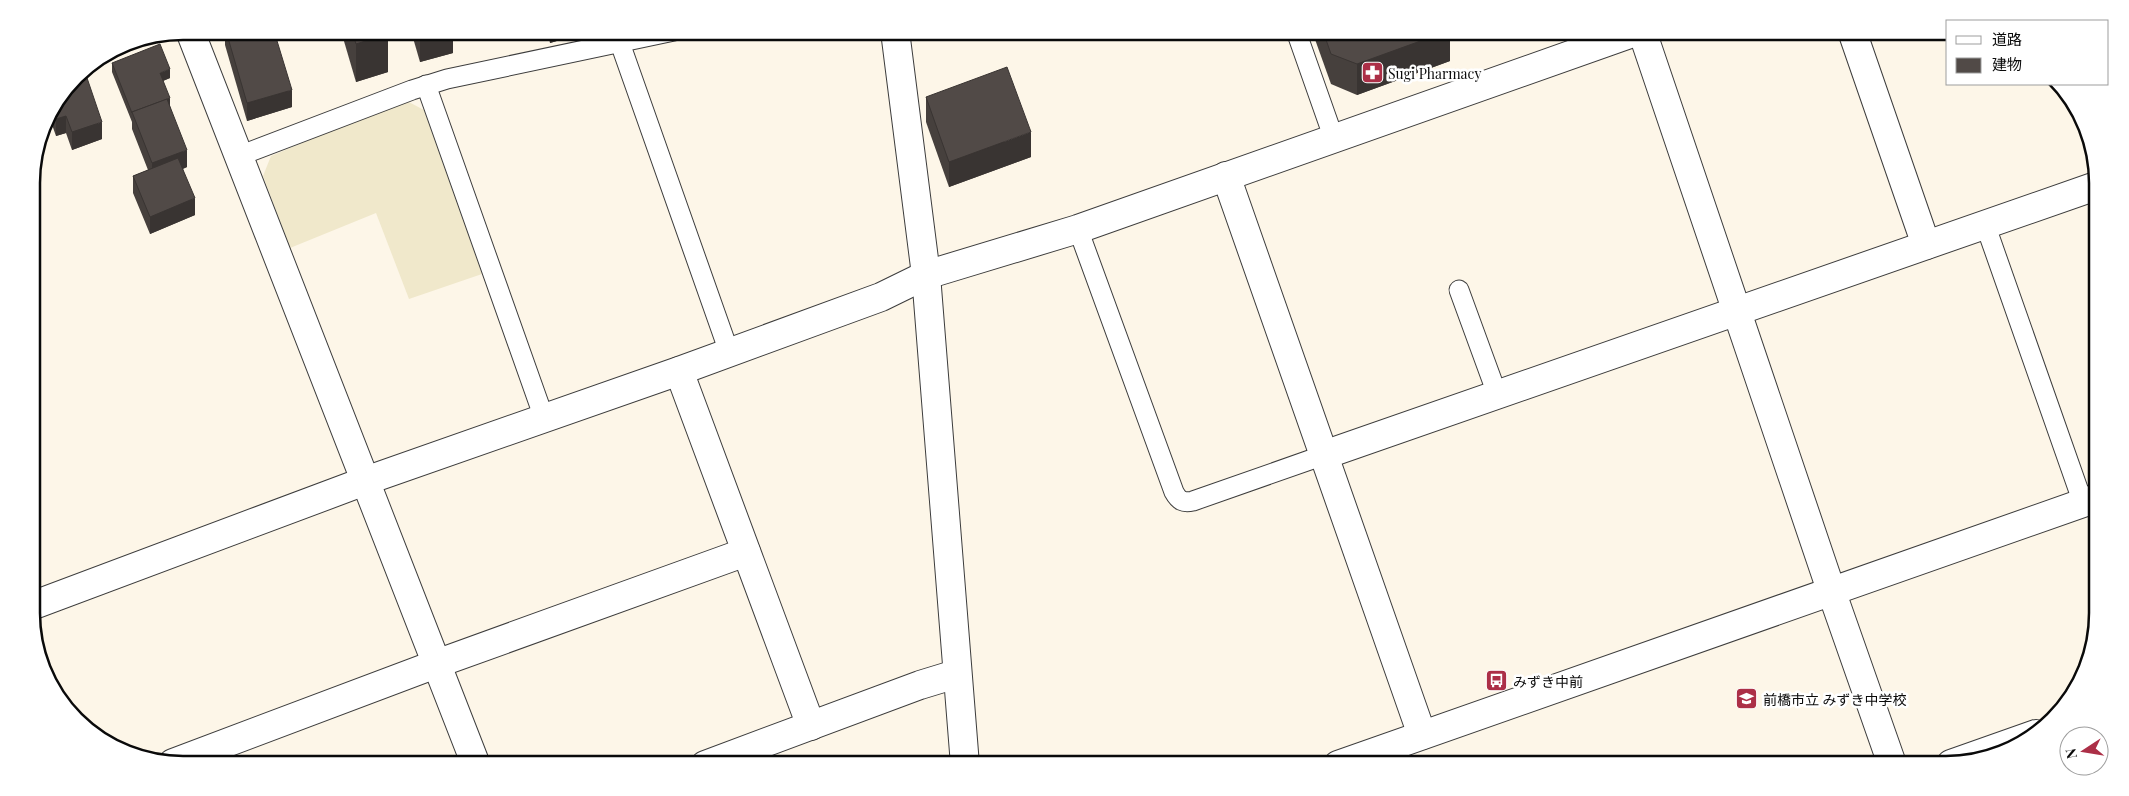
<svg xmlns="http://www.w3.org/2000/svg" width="2129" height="796" font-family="'Playfair Display','Noto Sans JP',serif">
	<rect width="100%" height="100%" fill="#fdf6e8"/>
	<!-- farmland -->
	<polygon fill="#f0e8cb" points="405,100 424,110 482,274 409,299 376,213 290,248 263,176 271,156"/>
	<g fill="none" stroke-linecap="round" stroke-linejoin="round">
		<defs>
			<g id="service">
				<polyline points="1296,31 1334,139"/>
				<polyline points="620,43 729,352"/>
				<polyline points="426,85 544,418"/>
				<polyline points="239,156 412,90 447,79 674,31"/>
				<polyline points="1985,224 2083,503"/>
				<path d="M1078,229L1174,492C1179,501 1183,503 1193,501L1324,455"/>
				<polyline points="1459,290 1497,394"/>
			</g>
			<g id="minor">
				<polyline points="190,31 476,765"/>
				<polyline points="1642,31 1832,593 1892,764"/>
				<polyline points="1852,31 1926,245"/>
				<polyline points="1226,176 1422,735"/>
				<polyline points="679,371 811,726"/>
				<polyline points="1324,455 2096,186"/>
				<polyline points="34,605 365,481 679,371 881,297 926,275 1078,229 1638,31"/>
				<polyline points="173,763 436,664 746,552"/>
				<polyline points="1951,764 2036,734"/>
				<polyline points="705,765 920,685 956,674"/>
			</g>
			<g id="tertiary">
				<polyline points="895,31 926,275 965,765"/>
				<polyline points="1338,765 2097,498"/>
			</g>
		</defs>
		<!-- service casing -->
		<use href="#service" stroke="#3d3d3d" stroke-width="21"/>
		<!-- minor casing -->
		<use href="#minor" stroke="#3d3d3d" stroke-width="30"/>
		<!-- tertiary casing -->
		<use href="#tertiary" stroke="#3d3d3d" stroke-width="30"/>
		<!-- service -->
		<use href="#service" stroke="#fff" stroke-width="19"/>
		<!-- minor -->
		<use href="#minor" stroke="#fff" stroke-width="28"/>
		<!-- tertiary -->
		<use href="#tertiary" stroke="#fff" stroke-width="28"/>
	</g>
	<!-- wall -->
	<g fill="#46403d">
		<polygon points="225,31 274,31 292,107 247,121 225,45"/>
		<polygon points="341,31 388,31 388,72 356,82"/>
		<polygon points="411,31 453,31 453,53 420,62"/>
		<polygon points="547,31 577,31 577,35 550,43"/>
		<polygon points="1312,31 1450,31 1450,61 1357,95 1331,84"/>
		<polygon points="112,63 170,78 163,81 187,167 183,169 195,215 150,234 133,193 133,176 148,170 132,129 132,122 112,72"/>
		<polygon points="79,74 102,139 72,150 66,133 56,136 50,119 46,121 47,116"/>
		<polygon points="926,97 1031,157 949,187 926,122"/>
	</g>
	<!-- shaded-wall -->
	<g fill="#393432">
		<polygon points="420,31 453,31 453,53 420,62"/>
		<polygon points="558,31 577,31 577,35 550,43 550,34"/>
		<polygon points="1448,31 1450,31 1450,61 1357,95 1357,64"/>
		<polygon points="388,34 388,72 356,82 356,44"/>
		<polygon points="170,69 170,78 160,82 160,73"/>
		<polygon points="292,90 292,107 247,121 247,103"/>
		<polygon points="170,98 170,107 136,120 133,113"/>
		<polygon points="50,111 50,119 46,121 47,116"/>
		<polygon points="66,116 66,133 56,136 56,119"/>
		<polygon points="102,122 102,139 72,150 72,132"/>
		<polygon points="1031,132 1031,157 949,187 949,162"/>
		<polygon points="187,150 187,167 152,180 152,163"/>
		<polygon points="195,198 195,215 150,234 150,217"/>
	</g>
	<!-- building -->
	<g fill="#514a47" stroke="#393432">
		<polygon points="226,31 274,31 292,90 247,103"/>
		<polygon points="352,31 388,31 388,34 356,44"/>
		<polygon points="550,31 558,31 550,34"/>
		<polygon points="1323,31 1448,31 1357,64 1331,54"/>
		<polygon points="160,44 170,69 160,73 170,98 132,112 132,113 112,63"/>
		<polygon points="1007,67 1031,132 949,162 926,97"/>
		<polygon points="85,72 102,122 72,132 66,116 56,119 53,108 79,74"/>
		<polygon points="167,99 187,150 152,163 132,112"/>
		<polygon points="178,158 195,198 150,217 133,176"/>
	</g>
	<!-- icons -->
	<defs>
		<symbol id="pharmacy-square" viewBox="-11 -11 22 22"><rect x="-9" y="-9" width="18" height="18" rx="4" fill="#ac2f47" stroke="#fff"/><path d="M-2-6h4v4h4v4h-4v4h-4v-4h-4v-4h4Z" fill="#fff"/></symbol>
		<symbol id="bus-square" viewBox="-11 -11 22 22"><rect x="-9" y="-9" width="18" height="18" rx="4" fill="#ac2f47" stroke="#fff"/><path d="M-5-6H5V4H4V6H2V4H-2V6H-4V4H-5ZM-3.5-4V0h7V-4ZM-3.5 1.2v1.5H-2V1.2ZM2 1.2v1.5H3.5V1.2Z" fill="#fff"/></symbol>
		<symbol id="school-square" viewBox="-11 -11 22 22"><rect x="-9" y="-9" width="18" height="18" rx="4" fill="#ac2f47" stroke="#fff"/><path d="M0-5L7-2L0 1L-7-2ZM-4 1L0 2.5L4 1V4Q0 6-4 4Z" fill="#fff"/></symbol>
	</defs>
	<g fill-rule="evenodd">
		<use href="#pharmacy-square" x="1360" y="60" width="25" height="25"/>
		<use href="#bus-square" x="1484" y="668" width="25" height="25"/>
		<use href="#school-square" x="1734" y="686" width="25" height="25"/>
	</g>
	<g text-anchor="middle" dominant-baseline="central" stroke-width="5" stroke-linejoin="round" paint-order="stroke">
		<!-- poi labels -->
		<g font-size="14" fill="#0a0a0a" stroke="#fff" text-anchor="start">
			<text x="1388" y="73">Sugi Pharmacy</text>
			<text x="1513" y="681">みずき中前</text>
			<text x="1763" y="699">前橋市立 みずき中学校</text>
		</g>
	</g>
	<!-- crop -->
	<path d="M0 0H2129V796H0ZM183 40H1946A143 143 0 0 1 2089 183V613A143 143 0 0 1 1946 756H183A143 143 0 0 1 40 613V183A143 143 0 0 1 183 40Z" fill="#fff" fill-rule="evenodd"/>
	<path fill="none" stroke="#0a0a0a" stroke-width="2.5" d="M183 40H1946A143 143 0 0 1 2089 183V613A143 143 0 0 1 1946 756H183A143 143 0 0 1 40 613V183A143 143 0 0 1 183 40Z"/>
	<!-- legend -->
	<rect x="1946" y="20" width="162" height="65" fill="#ffffff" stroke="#9d9d9d"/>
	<rect x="1956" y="36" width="25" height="8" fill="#ffffff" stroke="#9d9d9d"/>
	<text x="1992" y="45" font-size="15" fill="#0a0a0a">道路</text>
	<rect x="1956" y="58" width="25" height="15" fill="#514a47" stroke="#9d9d9d"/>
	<text x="1992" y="70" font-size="15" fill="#0a0a0a">建物</text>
	<!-- north arrow -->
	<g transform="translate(2084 751) rotate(258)"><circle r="24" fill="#ffffff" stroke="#9d9d9d"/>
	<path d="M0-4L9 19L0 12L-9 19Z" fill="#ac2f47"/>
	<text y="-8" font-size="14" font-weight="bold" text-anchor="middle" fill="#0a0a0a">N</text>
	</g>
</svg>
